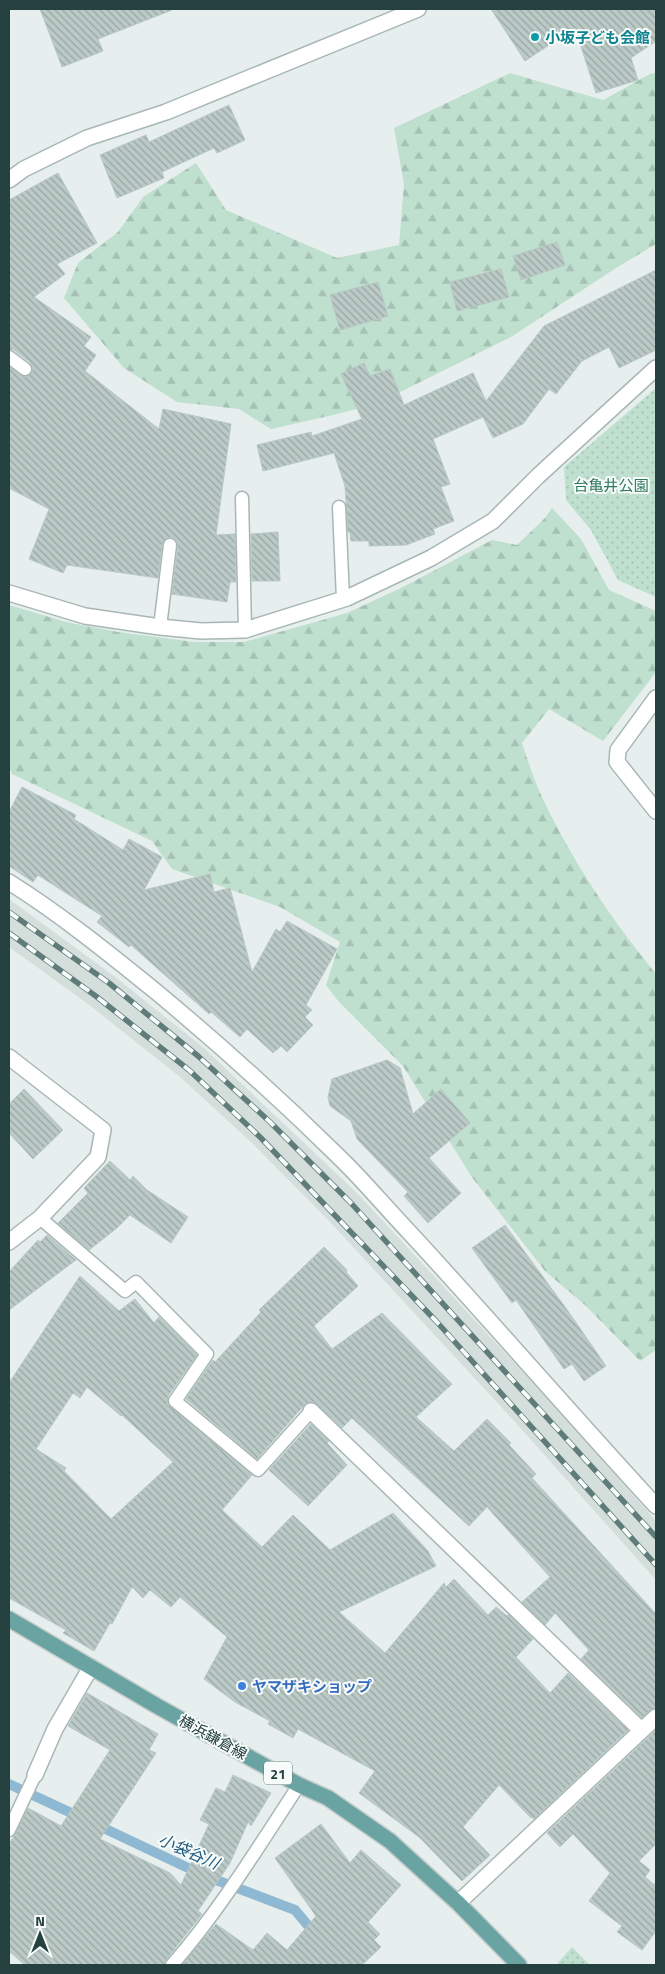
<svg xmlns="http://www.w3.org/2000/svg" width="665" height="1974" font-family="'Titillium Web','Noto Sans JP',sans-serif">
	<defs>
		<pattern id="forest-firs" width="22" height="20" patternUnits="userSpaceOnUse" patternTransform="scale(1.25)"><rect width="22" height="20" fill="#bfdfcf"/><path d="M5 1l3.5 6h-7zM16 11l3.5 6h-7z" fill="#a4c1b3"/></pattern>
		<pattern id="park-dots" width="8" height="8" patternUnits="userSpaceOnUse" patternTransform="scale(1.25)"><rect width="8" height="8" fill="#bfdfcf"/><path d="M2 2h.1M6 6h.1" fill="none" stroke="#a4c1b3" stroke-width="1.8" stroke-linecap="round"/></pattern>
		<pattern id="building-back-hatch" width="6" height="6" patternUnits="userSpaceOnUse" patternTransform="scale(1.25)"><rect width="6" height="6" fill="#bbcac6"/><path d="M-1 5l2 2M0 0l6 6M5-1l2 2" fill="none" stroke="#98a6a2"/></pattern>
	</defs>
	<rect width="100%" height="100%" fill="#e6efed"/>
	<!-- built -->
	<polygon fill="#d4dfdc" points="9,899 114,976 204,1048 358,1194 545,1396 656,1521 656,1580 515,1422 330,1222 252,1143 180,1077 88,1004 9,947"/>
	<!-- forest -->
	<g fill="url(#forest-firs)">
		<polygon points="510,73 603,100 650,74 656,73 656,244 616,268 511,337 376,404 333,415 271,429 239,409 177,402 124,368 64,298 78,263 118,232 143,197 196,163 226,210 337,258 399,245 404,184 394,128"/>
		<path d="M552,508L581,539L609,590L656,611V672L603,741L549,709L522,743C528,761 534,780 542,797C572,861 612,920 656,974V1350L640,1361L585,1305L545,1271L471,1176L403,1066L339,1002L326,985L340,942L280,907L172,869L152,841L12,774L9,767V605L66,622L118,632L195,642H244L347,613L401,588L492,540L517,545L545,518Z"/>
	</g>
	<!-- park -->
	<g fill="url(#park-dots)">
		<polygon points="656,388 656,597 618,580 591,530 566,500 564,467"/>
		<polygon points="572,1947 590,1965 556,1965"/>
	</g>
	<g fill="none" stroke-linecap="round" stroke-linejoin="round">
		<!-- stream -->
		<g stroke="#8fb9d3" stroke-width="10">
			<polyline points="9,1784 82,1818"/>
			<polyline points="95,1824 203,1875 295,1910 316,1935"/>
		</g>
	</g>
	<!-- building -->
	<g fill="url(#building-back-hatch)" stroke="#b8c8c5" fill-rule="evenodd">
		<polygon points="40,9 171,9 172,10 98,39 103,51 62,67"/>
		<polygon points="491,9 656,9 656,41 631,58 638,80 596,93 575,28 525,61"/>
		<polygon points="229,105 245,140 217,153 214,148 162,172 164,178 117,198 100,155 146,135 149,142"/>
		<polygon points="58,173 97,243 57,264 65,274 34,297 91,337 84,346 96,355 85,371 159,429 163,409 231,424 216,535 235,534 236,582 230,582 227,602 172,594 178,546 175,539 171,537 166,538 162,544 158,578 67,565 63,573 29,559 49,509 9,488 9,367 25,377 31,374 33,369 30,362 14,350 9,349 9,200"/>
		<polygon points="557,242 565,265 521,280 513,256"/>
		<polygon points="501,269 509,297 457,311 450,282"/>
		<polygon points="656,270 656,350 619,368 609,347 582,361 556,394 549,389 523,424 493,438 483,417 433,439 450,484 441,487 454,521 433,529 435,534 406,545 369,546 369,541 351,541 350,532 348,532 345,486 334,453 263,471 257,445 311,432 312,436 362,419 341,374 364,363 370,376 390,369 404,405 473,373 486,401 544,326"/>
		<polygon points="378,282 388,316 340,330 330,295"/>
		<polygon points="278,532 280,581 252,581 251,534"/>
		<polygon points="22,787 76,815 74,819 123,850 129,839 162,857 144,890 210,874 214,892 230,888 252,972 276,929 280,932 287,921 337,949 306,1005 312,1010 305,1017 313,1025 287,1052 281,1046 273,1053 247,1029 240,1037 211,1012 209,1014 131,945 129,947 97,922 102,916 38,875 33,882 9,866 9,812"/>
		<polygon points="387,1060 400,1068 413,1114 441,1089 470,1123 429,1158 461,1193 428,1223 404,1196 408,1192 357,1139 351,1121 330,1106 328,1097 332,1079"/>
		<polygon points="24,1089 63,1130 33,1159 9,1133 9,1104"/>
		<polygon points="110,1161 130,1180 133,1176 147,1190 188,1217 171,1243 130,1215 117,1228 89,1250 58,1223 88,1193 84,1188"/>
		<polygon points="505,1225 568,1311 606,1366 584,1381 572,1364 564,1369 516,1300 512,1303 472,1248"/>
		<polygon points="47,1235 76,1260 9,1310 9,1272 38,1240 40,1242"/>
		<polygon points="324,1247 347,1270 346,1272 358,1286 314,1326 332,1349 382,1313 452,1384 416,1417 454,1451 487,1419 511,1443 509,1445 536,1474 532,1478 656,1614 656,1708 650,1710 642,1718 581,1659 589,1650 555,1613 545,1625 522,1602 550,1577 487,1507 469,1526 352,1418 342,1428 314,1402 305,1404 257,1459 186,1399 213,1360 215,1362 261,1312 259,1310"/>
		<path d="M80,1276L119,1311L135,1299L154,1323L159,1317L197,1355L168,1396L167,1404L252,1475L222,1510L262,1547L293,1515L330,1550L393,1513L428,1551L436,1566L339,1612L385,1653L444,1583L446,1587L454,1579L488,1615L496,1607L507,1616L509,1615L533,1639L516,1657L550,1693L568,1673L628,1730L534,1819L532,1817L531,1818L499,1785L463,1827L490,1855L462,1881L419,1837L359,1793L375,1771L298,1729L293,1738L268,1724L270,1721L235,1702L204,1679L227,1637L180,1597L171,1607L150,1590L143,1598L132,1587L112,1624L110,1623L94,1651L63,1633L66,1630L9,1598V1383ZM87,1387L121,1416L122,1415L173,1462L111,1519L64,1471L66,1468L36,1449L73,1393L80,1398Z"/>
		<polygon points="311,1424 329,1441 327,1443 347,1465 308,1506 269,1470"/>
		<polygon points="87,1693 158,1734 149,1750 156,1753 100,1839 170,1873 181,1885 209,1824 200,1820 216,1788 225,1792 233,1775 271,1793 251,1826 248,1822 230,1863 198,1911 202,1914 166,1960 164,1965 25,1965 9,1951 9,1844 16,1833 28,1808 61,1826 110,1750 68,1726"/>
		<polygon points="656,1730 656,1844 639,1861 650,1870 645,1877 656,1886 656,1931 642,1950 617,1932 622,1926 589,1901 610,1873 573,1834 560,1847 547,1833"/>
		<polygon points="321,1824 350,1863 361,1850 401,1885 368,1922 380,1934 374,1940 381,1947 362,1965 182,1965 216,1924 253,1950 267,1933 287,1950 316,1916 275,1858"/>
	</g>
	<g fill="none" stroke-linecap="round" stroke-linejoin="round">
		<defs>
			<g id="lane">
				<polyline points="9,357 25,369"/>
				<polyline points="242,498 245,630"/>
				<polyline points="339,507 343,599"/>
				<polyline points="160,627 170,545"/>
				<polyline points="40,1218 125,1291 136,1282 207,1354 175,1401 258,1470 311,1411"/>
				<polyline points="9,1830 35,1775"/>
				<path d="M172,1965C220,1910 259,1846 299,1785"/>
			</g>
			<g id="street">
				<polyline points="9,180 24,169 87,138 166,112 418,9"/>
				<polyline points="9,593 85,616 160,627 201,631 245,630 347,598 431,558 493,521 538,476 656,368"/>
				<polyline points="656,698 618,750 617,762 656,811"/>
				<path d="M9,882C60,914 107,952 154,990C218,1043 280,1099 339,1157C364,1181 386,1208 410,1233C493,1323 573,1416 656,1506"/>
				<polyline points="9,1057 103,1130 98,1157 40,1218 9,1242"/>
				<polyline points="311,1411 641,1730"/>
				<polyline points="35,1775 55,1729 91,1667"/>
				<polyline points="458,1903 656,1717"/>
			</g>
			<polyline id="primary" points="9,1619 157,1706 299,1785 328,1798 390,1841 458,1903 519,1965"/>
		</defs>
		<!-- lane casing -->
		<use href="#lane" stroke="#a8b7b6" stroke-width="15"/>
		<!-- street casing -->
		<use href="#street" stroke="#a8b7b6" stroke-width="18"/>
		<!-- primary casing -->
		<use href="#primary" stroke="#c2caca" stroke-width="18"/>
		<!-- lane -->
		<use href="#lane" stroke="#fff" stroke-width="12"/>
		<!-- street -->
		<use href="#street" stroke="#fff" stroke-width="15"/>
		<!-- primary -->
		<use href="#primary" stroke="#6aa4a2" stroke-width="15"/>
		<defs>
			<g id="rail">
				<polyline points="9,912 109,983 198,1056 270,1122 350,1202 656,1537"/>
				<polyline points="9,933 97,997 189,1070 261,1138 436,1321 656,1565"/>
			</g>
		</defs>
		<!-- rail casing -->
		<use href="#rail" stroke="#5f7c7b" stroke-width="5.5"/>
		<!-- rail -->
		<use href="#rail" stroke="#f7fbfa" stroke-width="4" stroke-dasharray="11" stroke-linecap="butt"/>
	</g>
	<!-- markers -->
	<circle fill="#0f9aa8" stroke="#f7fbfa" stroke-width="2" cx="535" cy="37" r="5"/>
	<circle fill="#3f7fe0" stroke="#f7fbfa" stroke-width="2" cx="242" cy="1686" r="5"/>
	<g text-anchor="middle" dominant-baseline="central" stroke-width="4" stroke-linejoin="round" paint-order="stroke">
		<!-- shield labels -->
		<rect fill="#f7fbfa" stroke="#637978" stroke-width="1" x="264" y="1761.5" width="28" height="23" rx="4"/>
		<g font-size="14" font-weight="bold" fill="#244140">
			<text x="278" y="1773">21</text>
		</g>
		<!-- culture labels -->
		<g font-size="15" font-weight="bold" fill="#0d838f" stroke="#f7fbfa" text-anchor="start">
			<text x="545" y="37">小坂子ども会館</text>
		</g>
		<!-- park labels -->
		<g font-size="15" fill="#2e785b" stroke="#f7fbfa">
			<text x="611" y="485">台亀井公園</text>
		</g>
		<!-- shop labels -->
		<g font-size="15" font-weight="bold" fill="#366cbe" stroke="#f7fbfa" text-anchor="start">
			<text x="252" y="1686">ヤマザキショップ</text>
		</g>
		<!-- street labels -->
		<g font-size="15" fill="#244140" stroke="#f7fbfa">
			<text transform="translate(213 1737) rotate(29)">横浜鎌倉線</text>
		</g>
		<!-- water labels -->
		<g font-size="16" font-style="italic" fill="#1d597e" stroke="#f7fbfa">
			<text transform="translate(189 1851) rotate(24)">小袋谷川</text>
		</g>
	</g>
	<!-- border -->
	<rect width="665" height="1974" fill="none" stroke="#244140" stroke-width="20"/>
	<!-- north arrow -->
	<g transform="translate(40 1934)" stroke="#f7fbfa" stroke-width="4" paint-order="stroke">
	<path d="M0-4L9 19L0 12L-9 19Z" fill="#244140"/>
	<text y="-8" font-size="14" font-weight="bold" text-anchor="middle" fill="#244140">N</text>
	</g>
</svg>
